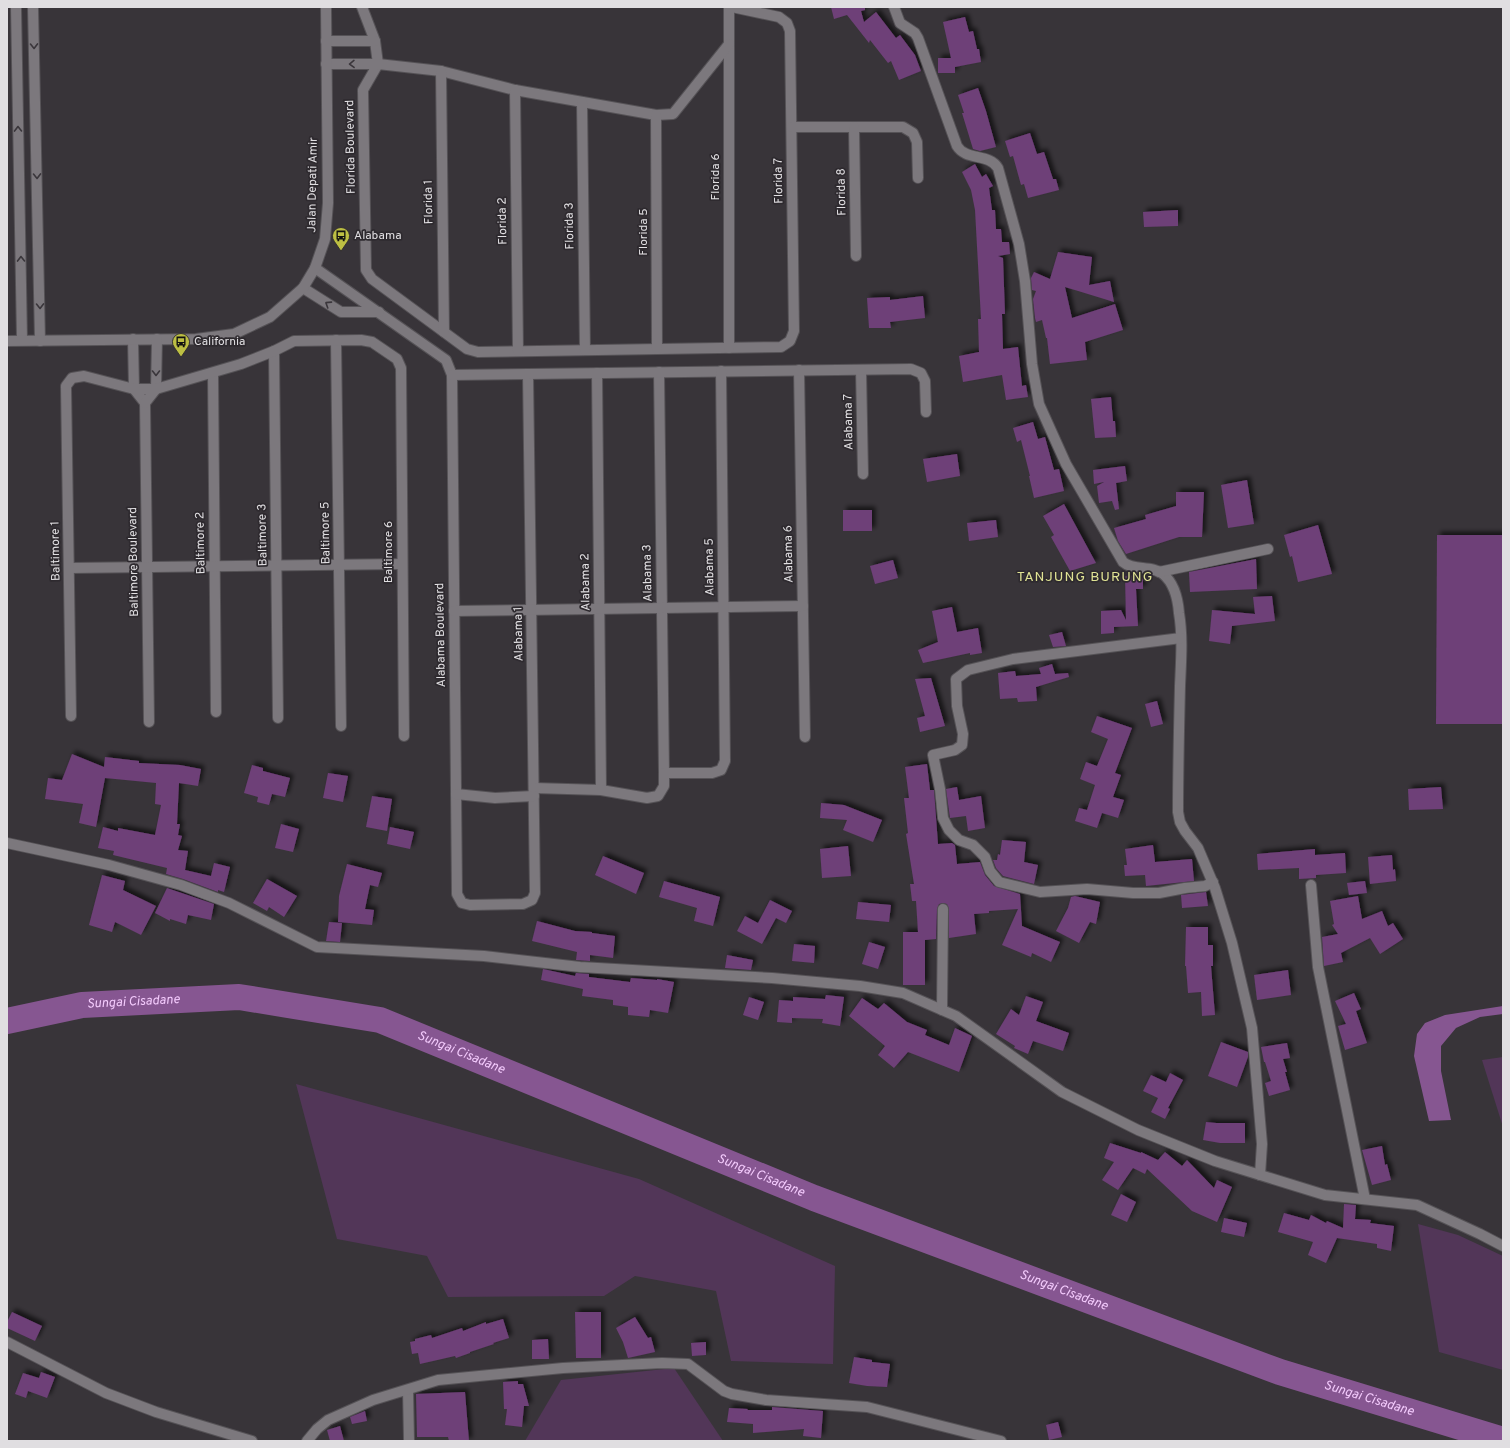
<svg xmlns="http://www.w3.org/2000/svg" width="1510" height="1448" font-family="Overpass,sans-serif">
	<defs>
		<filter id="shadow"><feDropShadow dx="3.5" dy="-3.5" stdDeviation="2" flood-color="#0009"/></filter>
	</defs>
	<rect width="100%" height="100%" fill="#383439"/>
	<!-- green -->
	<g fill="#523658">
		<polygon points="1503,1057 1503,1127 1482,1060"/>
		<polygon points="296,1084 639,1179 835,1266 833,1364 731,1361 716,1291 635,1276 604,1296 448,1297 427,1256 337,1239"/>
		<polygon points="1418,1224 1458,1235 1503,1256 1503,1370 1439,1352"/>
		<polygon points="674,1368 723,1441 525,1441 561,1380"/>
	</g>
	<!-- water -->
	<polygon fill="#865691" points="1503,1006 1503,1014 1480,1017 1456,1028 1441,1046 1441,1071 1451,1120 1429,1121 1414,1056 1417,1034 1425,1023 1445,1015"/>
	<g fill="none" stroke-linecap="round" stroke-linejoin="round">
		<!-- river -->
		<path stroke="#865691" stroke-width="26" id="s1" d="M7,1021L82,1005L239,997L380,1020L814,1198L1280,1372L1503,1440"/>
	</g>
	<!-- building -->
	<g fill="#6e3f78" filter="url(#shadow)">
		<polygon points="831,7 865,7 865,10 861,11 864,22 876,12 896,38 900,35 915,55 921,71 899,80 891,61 888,63 870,40 869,43 847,15 834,19"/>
		<polygon points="965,17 969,32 973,31 977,49 979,49 981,62 955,67 955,73 938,73 938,58 951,58 943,22"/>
		<polygon points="978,88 986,111 996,147 980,151 973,149 962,113 964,113 958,95"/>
		<polygon points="1030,133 1037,154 1044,152 1053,179 1056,179 1059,190 1028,198 1024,184 1021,185 1013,156 1010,157 1005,141"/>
		<polygon points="975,164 982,177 986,174 993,186 989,188 992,210 995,210 996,229 1001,229 1002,242 1009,242 1010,254 998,256 1003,258 1005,314 1002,314 1003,349 1018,347 1022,386 1026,385 1028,397 1006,400 1002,375 963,382 959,356 979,352 978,319 981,319 975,210 971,190 962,172"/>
		<polygon points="1178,210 1178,226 1144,227 1143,212"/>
		<polygon points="1058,252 1092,257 1089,285 1110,281 1114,302 1065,287 1072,318 1115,304 1123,330 1085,342 1087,360 1050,364 1047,338 1046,338 1042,320 1036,322 1035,318 1033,299 1036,291 1032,290 1031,278 1034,272 1050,279"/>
		<polygon points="923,296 925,318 890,322 891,328 869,328 867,298 890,297 890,300"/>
		<polygon points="1111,397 1113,421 1115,421 1116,437 1095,438 1091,399"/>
		<polygon points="1033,422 1038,439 1045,437 1054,470 1059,469 1064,491 1034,498 1029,476 1030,476 1021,440 1017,442 1013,428"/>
		<polygon points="957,454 960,476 927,482 923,459"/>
		<polygon points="1125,466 1127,481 1116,483 1119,509 1115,510 1112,501 1099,503 1097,486 1104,482 1094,484 1093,470"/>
		<polygon points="1247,480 1254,524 1228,528 1221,485"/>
		<polygon points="1176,492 1204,492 1202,537 1179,537 1126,554 1118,541 1114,528 1146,519 1145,515 1176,506"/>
		<polygon points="1064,504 1096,563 1070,571 1051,537 1054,535 1043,516"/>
		<rect x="843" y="510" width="29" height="21"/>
		<polygon points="996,520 998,537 969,541 967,523"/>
		<polygon points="1318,525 1332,574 1298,582 1292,556 1290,557 1284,535"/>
		<polygon points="1437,535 1503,535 1503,724 1436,724"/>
		<polygon points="1256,559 1257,589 1190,592 1189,572"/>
		<polygon points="893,560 898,578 875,584 870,566"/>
		<polygon points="1143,575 1143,589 1136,589 1138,626 1114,627 1114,633 1101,634 1101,611 1121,610 1126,620 1125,576"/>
		<polygon points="1272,596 1275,621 1232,626 1230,644 1209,641 1212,610 1255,614 1253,597"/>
		<polygon points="952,607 957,632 978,628 982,653 970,655 970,653 923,663 918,650 938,642 932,611"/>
		<polygon points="1062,632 1066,646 1053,647 1049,635"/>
		<polygon points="1052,664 1055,674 1068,673 1069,677 1036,687 1037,701 1018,702 1017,698 1000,699 998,673 1015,671 1016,676 1041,674 1039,668"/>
		<polygon points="931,678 945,726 920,732 917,718 925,716 915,679"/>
		<polygon points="1157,701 1163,724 1151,727 1145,704"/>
		<polygon points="1097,716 1132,728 1115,773 1121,775 1113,797 1124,800 1118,818 1102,813 1097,828 1075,821 1079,808 1087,810 1095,785 1080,779 1086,762 1097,766 1108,739 1091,732"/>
		<polygon points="72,754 104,767 105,757 139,761 139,763 180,765 201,769 198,786 179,783 177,824 180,824 178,835 182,836 178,850 188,851 185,870 211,876 214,863 230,867 224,892 218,890 218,892 183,879 166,874 167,868 113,855 114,851 98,848 103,827 118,831 118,828 155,835 161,805 155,804 156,783 105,778 96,827 79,823 83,804 45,799 48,778 62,780"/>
		<polygon points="927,764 930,790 934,790 938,844 952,843 955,845 957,864 980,862 985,875 994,886 1020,894 1022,926 1060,942 1051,962 1032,953 1031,957 1002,945 1018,909 989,911 989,913 974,914 976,934 949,938 949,909 947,904 943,903 939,904 937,909 936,939 925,940 925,985 903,985 903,932 918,932 916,901 912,901 910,884 914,884 906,834 908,833 904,798 909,798 905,767"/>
		<polygon points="252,765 263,768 263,771 290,778 285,797 272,794 269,805 257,802 258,797 244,793"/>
		<polygon points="328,773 348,776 343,802 323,798"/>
		<polygon points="957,787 959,800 981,796 985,828 968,831 966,816 950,818 946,789"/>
		<polygon points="1441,787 1443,809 1409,810 1408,789"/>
		<polygon points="372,796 392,799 387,831 366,827"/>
		<polygon points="821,803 844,805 882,820 873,842 843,830 847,820 820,818"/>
		<polygon points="281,824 299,829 293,852 275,848"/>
		<polygon points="390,827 414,832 410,849 387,844"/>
		<polygon points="1002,840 1026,842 1024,862 1038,865 1034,884 1003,876 996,868 993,860 997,860 998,854 1000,855"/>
		<polygon points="1153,845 1155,862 1192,859 1194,881 1146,886 1145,875 1125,876 1124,865 1127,865 1125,849"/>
		<polygon points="848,846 851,876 822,878 820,849"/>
		<polygon points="1315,849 1315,855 1345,853 1346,873 1316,875 1316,878 1299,879 1299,868 1258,870 1257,854"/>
		<polygon points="1392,855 1393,870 1395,869 1396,881 1370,884 1368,857"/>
		<polygon points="603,856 644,873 636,894 595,875"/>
		<polygon points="347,864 382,873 378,887 370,885 365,909 374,910 372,925 338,922 339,896"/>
		<polygon points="102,875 125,881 123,890 156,906 141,935 115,922 112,932 89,925"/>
		<polygon points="267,879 297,896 284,917 269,907 267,911 253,903"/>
		<polygon points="664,881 720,897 713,926 694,921 697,908 659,897"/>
		<polygon points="1365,881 1367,893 1349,895 1347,883"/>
		<polygon points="167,888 214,904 211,920 188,915 186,924 170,919 170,921 155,913"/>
		<polygon points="1206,892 1208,906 1182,908 1181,895"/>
		<polygon points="1075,896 1100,902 1096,924 1090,922 1079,943 1056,931 1068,908 1071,897"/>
		<polygon points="1358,896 1362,919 1382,911 1388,926 1393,923 1403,939 1380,954 1370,938 1341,953 1343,962 1324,966 1322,937 1338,934 1332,925 1334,924 1330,901"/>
		<polygon points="770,900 792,911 786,923 776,918 762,944 737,931 745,916 758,923"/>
		<polygon points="858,902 891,905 889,922 856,919"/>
		<polygon points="537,921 575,931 592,932 592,933 615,936 613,958 590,955 590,961 576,960 577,952 532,941"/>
		<polygon points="329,922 342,923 340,942 326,941"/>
		<polygon points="1186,927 1208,927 1208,945 1213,945 1213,966 1211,966 1215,1015 1202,1016 1201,992 1188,993 1186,966 1185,966"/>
		<polygon points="869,942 885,947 878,969 862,964"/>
		<polygon points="794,944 815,946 814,963 792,961"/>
		<polygon points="727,955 753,960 751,970 725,968"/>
		<polygon points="543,969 575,976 576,973 589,974 589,977 630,982 631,978 657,980 657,979 674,982 668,1013 650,1010 649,1017 628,1015 628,1007 613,1005 613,1000 582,996 583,989 541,980"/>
		<polygon points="1288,970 1291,995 1257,1000 1254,975"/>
		<polygon points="1354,993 1361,1009 1356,1011 1367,1043 1345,1050 1338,1026 1346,1024 1335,1001"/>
		<polygon points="826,995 844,997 840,1026 822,1023 823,1019 792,1018 792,1023 777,1022 779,1000 793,1001 793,997 825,999"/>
		<polygon points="1026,996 1043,1002 1036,1021 1069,1033 1063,1051 1033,1041 1028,1054 1014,1048 1015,1046 996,1034 1011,1009 1019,1015"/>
		<polygon points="749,997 764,1002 758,1020 743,1015"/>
		<polygon points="862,998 878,1009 884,1003 907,1022 927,1030 925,1035 949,1045 955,1028 972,1036 959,1072 908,1052 894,1068 878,1055 885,1046 849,1016"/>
		<polygon points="1221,1042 1248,1052 1248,1057 1237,1087 1208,1076"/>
		<polygon points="1287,1043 1290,1058 1283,1059 1287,1072 1285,1072 1290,1090 1269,1096 1265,1083 1271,1081 1265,1062 1264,1062 1261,1047"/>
		<polygon points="1170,1073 1183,1080 1168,1108 1170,1109 1165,1119 1151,1112 1158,1098 1143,1091 1151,1075 1166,1082"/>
		<polygon points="1206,1122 1216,1123 1245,1123 1245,1143 1220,1143 1203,1140"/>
		<polygon points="1110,1143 1141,1153 1141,1152 1158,1160 1165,1152 1182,1166 1187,1160 1214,1188 1217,1180 1232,1187 1217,1222 1192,1211 1147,1169 1145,1174 1133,1168 1118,1190 1102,1180 1114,1162 1104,1158"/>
		<polygon points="1382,1146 1385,1165 1387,1164 1391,1180 1372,1185 1362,1150"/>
		<polygon points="1121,1194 1136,1202 1127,1222 1111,1215"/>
		<polygon points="1344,1204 1356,1205 1355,1219 1371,1220 1370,1223 1394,1226 1391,1251 1377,1248 1377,1244 1337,1238 1326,1263 1308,1255 1313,1242 1278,1232 1284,1213 1309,1220 1311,1215 1326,1223 1327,1221 1343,1228"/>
		<polygon points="1224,1218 1247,1223 1244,1237 1221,1232"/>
		<polygon points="12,1312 42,1326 35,1341 7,1328 7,1322"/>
		<polygon points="575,1312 601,1312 601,1358 576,1358"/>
		<polygon points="635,1317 648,1338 651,1337 655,1352 628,1358 623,1342 616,1328"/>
		<polygon points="503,1319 509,1338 493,1343 494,1344 470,1352 470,1353 456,1358 455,1356 420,1364 418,1353 412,1354 410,1342 415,1341 415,1339 431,1335 432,1338 462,1328 463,1331 486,1322 486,1324"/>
		<polygon points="548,1339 549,1359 532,1359 532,1340"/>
		<polygon points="706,1342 706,1355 692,1356 691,1343"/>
		<polygon points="854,1357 872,1360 872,1362 890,1364 887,1387 867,1386 849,1383"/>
		<polygon points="41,1372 55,1377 47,1398 28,1391 26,1398 15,1394 23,1373 39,1378"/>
		<polygon points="518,1381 518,1384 523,1384 529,1406 524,1406 522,1427 505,1425 507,1409 504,1409 503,1382"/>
		<polygon points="465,1392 469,1441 449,1441 448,1437 417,1437 416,1394"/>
		<polygon points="772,1407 823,1411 821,1438 803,1436 804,1429 753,1433 753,1424 727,1422 729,1408 748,1409 747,1410 772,1410"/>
		<polygon points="365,1411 367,1421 352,1424 350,1417"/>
		<polygon points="1058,1422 1062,1437 1049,1440 1046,1425"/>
		<polygon points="340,1426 344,1441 330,1441 327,1430"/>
	</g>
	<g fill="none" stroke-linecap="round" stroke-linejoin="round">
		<defs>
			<g id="minor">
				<polyline points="16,7 22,340"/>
				<polyline points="33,7 40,341"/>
				<polyline points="362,7 375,41 378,64 363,90 366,270 372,279 467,349 478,352 781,347 790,341 794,331 790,31 787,23 779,17 732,7"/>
				<polyline points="729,7 729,348"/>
				<path d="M894,7L900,23L915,33L918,38L957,146C966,161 989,153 998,168L1019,244L1025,281L1032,364L1039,404L1066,464L1123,562C1133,571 1152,565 1163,574C1174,583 1178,600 1179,613C1183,637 1181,662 1180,686C1179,728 1178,770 1178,812L1180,822L1185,831L1198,848L1215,888L1232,943L1252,1028L1262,1144L1260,1175"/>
				<polyline points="326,41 375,41"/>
				<polyline points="326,64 378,64 441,71 515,90 656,115 673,114 729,44"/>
				<polyline points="441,71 444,332"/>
				<polyline points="515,90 518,351"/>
				<polyline points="582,102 585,350"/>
				<polyline points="656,115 657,349"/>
				<polyline points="792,127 903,127 913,133 917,142 918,178"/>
				<polyline points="854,127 856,256"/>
				<polyline points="315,268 446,360 452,375 457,894 462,903 470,905 523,904 532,900 535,893 528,374"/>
				<polyline points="303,288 341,312 379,312"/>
				<polyline points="133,339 134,389 145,403"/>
				<polyline points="336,340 341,726"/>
				<polyline points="7,341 196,339 234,334 270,317 303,288 315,268 325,239 328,203 326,7"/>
				<polyline points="274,351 278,718"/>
				<polyline points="799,370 805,737"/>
				<polyline points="861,370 863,474"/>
				<polyline points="659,372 664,773"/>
				<polyline points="213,373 216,712"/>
				<polyline points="597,373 601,790"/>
				<polyline points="452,375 911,369 921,373 925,381 926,412"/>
				<polyline points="145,403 149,722"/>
				<polyline points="145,403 156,389 157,339"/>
				<polyline points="69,568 402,564"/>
				<polyline points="1159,572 1268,549"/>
				<polyline points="454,611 803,606"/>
				<polyline points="1181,638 1013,659 968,670 956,679 957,706 963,734 962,745 955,750 933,755 940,789 943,818 949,830 959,840 973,845 985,857 990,871 999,882 1040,892 1087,889 1133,893 1159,893 1185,888 1205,886 1213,882"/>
				<polyline points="71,716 66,386 72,378 84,376 134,389 156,389 241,364 274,351 294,341 361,340 372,342 397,359 401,368 404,736"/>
				<polyline points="534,788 601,790 647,798 658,796 664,786 664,773 712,773 721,770 725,761 721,371"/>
				<polyline points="456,794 495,798 534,796"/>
				<polyline points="7,843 109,865 181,885 229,903 317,947 484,956 580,967 772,978 860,986 903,993 956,1016 1062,1092 1138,1130 1215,1161 1325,1195 1417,1205 1480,1234 1503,1246"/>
				<polyline points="1311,885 1318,967 1365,1199"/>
				<polyline points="942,1010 943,909"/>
				<polyline points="7,1342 106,1393 156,1412 252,1441"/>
				<polyline points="408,1390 409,1441"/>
				<polyline points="307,1441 317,1429 328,1420 373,1400 438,1380 563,1368 662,1363 688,1364 724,1391 732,1394 766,1400 867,1407 1001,1441"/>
			</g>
		</defs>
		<!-- minor casing -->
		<use href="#minor" stroke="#555256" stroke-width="12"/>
		<!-- minor -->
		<use href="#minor" stroke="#7c787d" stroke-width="10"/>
	</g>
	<!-- one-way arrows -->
	<defs><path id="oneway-chevron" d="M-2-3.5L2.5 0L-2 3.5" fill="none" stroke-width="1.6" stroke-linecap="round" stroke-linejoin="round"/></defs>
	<g stroke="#3a363b">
		<use href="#oneway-chevron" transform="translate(34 46) rotate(89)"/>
		<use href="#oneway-chevron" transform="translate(352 64) rotate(179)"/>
		<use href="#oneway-chevron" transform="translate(18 129) rotate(-91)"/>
		<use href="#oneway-chevron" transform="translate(37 176) rotate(89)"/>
		<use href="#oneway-chevron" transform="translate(21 259) rotate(-91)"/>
		<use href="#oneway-chevron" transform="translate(328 304) rotate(-147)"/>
		<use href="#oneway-chevron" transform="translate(40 306) rotate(89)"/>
		<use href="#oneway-chevron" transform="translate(156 373) rotate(90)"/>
	</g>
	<!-- icons -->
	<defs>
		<symbol id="bus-pin" viewBox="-11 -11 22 30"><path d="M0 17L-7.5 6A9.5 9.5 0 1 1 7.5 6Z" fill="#bdbf43" stroke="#2e2a2f"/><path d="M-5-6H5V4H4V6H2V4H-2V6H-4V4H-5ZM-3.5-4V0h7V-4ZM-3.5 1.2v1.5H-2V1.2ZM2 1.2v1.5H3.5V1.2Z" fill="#111"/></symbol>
	</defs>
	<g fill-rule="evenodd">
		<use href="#bus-pin" x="331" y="226" width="20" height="27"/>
		<use href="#bus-pin" x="171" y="332" width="20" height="27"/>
	</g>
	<g text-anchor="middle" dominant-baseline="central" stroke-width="3.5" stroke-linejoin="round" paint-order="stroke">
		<!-- street labels -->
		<g font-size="12" fill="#e0dee1" stroke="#2e2a2f">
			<text transform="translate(351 147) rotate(-91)">Florida Boulevard</text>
			<text transform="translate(716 177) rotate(-90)">Florida 6</text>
			<text transform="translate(779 181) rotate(-91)">Florida 7</text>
			<text transform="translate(313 185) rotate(-89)">Jalan Depati Amir</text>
			<text transform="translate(842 192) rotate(-91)">Florida 8</text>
			<text transform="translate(429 202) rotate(-91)">Florida 1</text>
			<text transform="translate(503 221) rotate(-91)">Florida 2</text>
			<text transform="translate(570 226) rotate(-91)">Florida 3</text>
			<text transform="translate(644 232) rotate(-90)">Florida 5</text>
			<text transform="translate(849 422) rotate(-91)">Alabama 7</text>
			<text transform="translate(326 533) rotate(-91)">Baltimore 5</text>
			<text transform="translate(263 535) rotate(-91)">Baltimore 3</text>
			<text transform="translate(201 543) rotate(-91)">Baltimore 2</text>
			<text transform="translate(56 551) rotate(-91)">Baltimore 1</text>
			<text transform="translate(389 552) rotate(-90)">Baltimore 6</text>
			<text transform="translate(789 554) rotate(-91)">Alabama 6</text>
			<text transform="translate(134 562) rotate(-91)">Baltimore Boulevard</text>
			<text transform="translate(710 567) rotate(-91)">Alabama 5</text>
			<text transform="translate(648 573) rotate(-91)">Alabama 3</text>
			<text transform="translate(586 582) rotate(-91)">Alabama 2</text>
			<text transform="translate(519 634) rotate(-91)">Alabama 1</text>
			<text transform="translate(441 635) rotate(-91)">Alabama Boulevard</text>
		</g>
		<!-- poi labels -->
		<g font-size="12" fill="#e0dee1" stroke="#2e2a2f" text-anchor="start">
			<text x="354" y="236">Alabama</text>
			<text x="194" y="342">California</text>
		</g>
		<!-- water labels -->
		<g font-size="13" font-style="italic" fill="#f4cbfd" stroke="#2e2a2f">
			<text stroke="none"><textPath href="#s1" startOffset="128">Sungai Cisadane</textPath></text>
			<text stroke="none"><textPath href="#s1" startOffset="464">Sungai Cisadane</textPath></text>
			<text stroke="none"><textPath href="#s1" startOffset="788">Sungai Cisadane</textPath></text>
			<text stroke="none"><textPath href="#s1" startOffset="1112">Sungai Cisadane</textPath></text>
			<text stroke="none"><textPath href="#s1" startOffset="1436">Sungai Cisadane</textPath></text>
		</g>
		<!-- quarter labels -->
		<g font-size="14" letter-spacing="1" fill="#e0e394" stroke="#2e2a2f">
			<text x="1085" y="577">TANJUNG BURUNG</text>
		</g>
	</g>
	<!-- border -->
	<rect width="1510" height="1448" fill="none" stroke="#e0dee1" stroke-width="16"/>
</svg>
